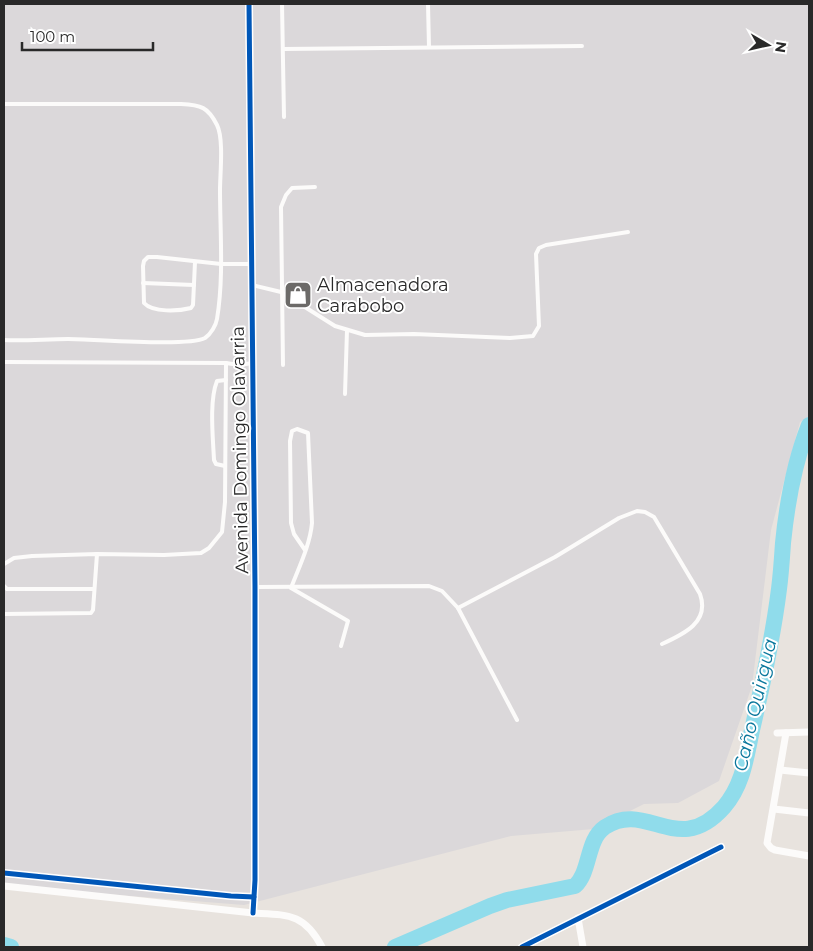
<svg xmlns="http://www.w3.org/2000/svg" width="813" height="951" font-family="Montserrat,sans-serif">
	<rect width="100%" height="100%" fill="#e8e3de"/>
	<!-- industrial -->
	<polygon fill="#dbd8da" points="4,4 809,4 809,416 800,422 771,530 752,686 719,781 678,803 644,804 594,829 511,836 244,905 4,886"/>
	<g fill="none" stroke-linecap="round" stroke-linejoin="round">
		<!-- river -->
		<g stroke="#90dceb" stroke-width="16">
			<polyline points="4,945 11,947"/>
			<path d="M395,947L490,906L507,900L575,886C591,871 586,840 605,827C647,799 678,859 724,807C743,785 746,758 752,730C763,683 773,637 779,589C781,574 782,558 783,543C787,503 794,463 809,425"/>
		</g>
		<!-- service -->
		<g stroke="#fcfbfa" stroke-width="4">
			<polyline points="282,4 284,117"/>
			<polyline points="428,4 429,47"/>
			<polyline points="283,49 582,46"/>
			<path d="M4,104H181C201,105 208,107 217,125C224,139 220,174 220,190C220,232 224,277 217,319C216,325 211,334 205,338C188,347 94,339 68,339C47,339 25,341 4,340"/>
			<path d="M195,262L193,305L191,308C179,311 153,313 144,303L143,266L144,261L148,257H157L221,264H251"/>
			<polyline points="143,283 194,285"/>
			<polyline points="252,285 281,292 335,326 365,335 414,334 510,338 533,336 539,326 536,254 539,248 546,245 628,232"/>
			<polyline points="4,362 226,363 239,365 253,363"/>
			<polyline points="283,365 281,207 286,195 292,188 315,187"/>
			<polyline points="345,394 347,330"/>
			<path d="M225,466L216,464L214,460C213,438 209,401 217,381L226,380"/>
			<path d="M305,550L294,534L291,523L290,441L292,431L297,429L308,433L312,523C310,545 299,567 291,588L348,621L341,646"/>
			<polyline points="4,564 14,558 32,556 97,554 164,555 201,553 209,548 222,532 225,502 226,363"/>
			<polyline points="4,586 7,589 94,589"/>
			<polyline points="255,587 429,586 442,591 458,608 517,720"/>
			<path d="M458,608L555,557L619,518L637,511L645,512L654,517L700,594C710,622 684,634 662,644"/>
			<polyline points="4,614 91,613 93,610 97,554"/>
		</g>
		<!-- minor -->
		<g stroke="#fcfbfa" stroke-width="7">
			<polyline points="249,4 255,587 255,880 253,913"/>
			<polyline points="777,733 809,732"/>
			<polyline points="786,733 767,843 771,848 775,850 809,856"/>
			<polyline points="780,770 809,773"/>
			<polyline points="774,809 809,813"/>
			<polyline points="4,873 231,896 254,897"/>
			<path d="M4,886L253,913C288,915 304,913 322,947"/>
			<polyline points="578,918 583,947"/>
			<polyline points="522,947 721,847"/>
		</g>
		<defs>
			<g id="cycleway">
				<polyline points="249,4 255,587 255,880 253,913"/>
				<polyline points="4,873 231,896 254,897"/>
				<polyline points="522,947 721,847"/>
			</g>
		</defs>
		<!-- cycleway casing -->
		<use href="#cycleway" stroke="#fff" stroke-width="8"/>
		<!-- cycleway -->
		<use href="#cycleway" stroke="#0057b8" stroke-width="5"/>
	</g>
	<!-- icons -->
	<defs>
		<symbol id="shop-square" viewBox="-11 -11 22 22"><rect x="-9" y="-9" width="18" height="18" rx="4" fill="#6c6a68" stroke="#fff"/><path d="M-5-2.5h2.3a2.7 3.5 0 0 1 5.4 0H5L5.5 6h-11ZM-1.5-2.5h3a1.5 2.3 0 0 0-3 0Z" fill="#fff"/></symbol>
	</defs>
	<g fill-rule="evenodd">
		<use href="#shop-square" x="282" y="279" width="32" height="32"/>
	</g>
	<g text-anchor="middle" dominant-baseline="central" stroke-width="4" stroke-linejoin="round" paint-order="stroke">
		<!-- poi labels -->
		<g font-size="18" fill="#292929" stroke="#fff" text-anchor="start">
			<text x="317" y="285">Almacenadora<tspan x="317" dy="21">Carabobo</tspan></text>
		</g>
		<!-- street labels -->
		<g font-size="18" fill="#292929" stroke="#fff">
			<text transform="translate(240 450) rotate(-91)">Avenida Domingo Olavarria</text>
		</g>
		<!-- water labels -->
		<g font-size="19" font-style="italic" fill="#0a779c" stroke="#fff">
			<text transform="translate(755 705) rotate(-77)">Caño Quirgua</text>
		</g>
	</g>
	<!-- border -->
	<rect width="813" height="951" fill="none" stroke="#292929" stroke-width="10"/>
	<!-- north arrow -->
	<g transform="translate(768 45) rotate(99)" stroke="#ffffff" stroke-width="4" paint-order="stroke">
	<path d="M0-4L9 19L0 12L-9 19Z" fill="#292929"/>
	<text y="-8" font-size="14" font-weight="bold" text-anchor="middle" fill="#292929">N</text>
	</g>
	<!-- scale -->
	<path d="M22 42v8h131v-8" fill="none" stroke="#292929" stroke-width="2.5"/>
	<text x="30" y="42" font-size="15" fill="#292929" stroke="#ffffff" stroke-width="4" paint-order="stroke">100 m</text>
</svg>
